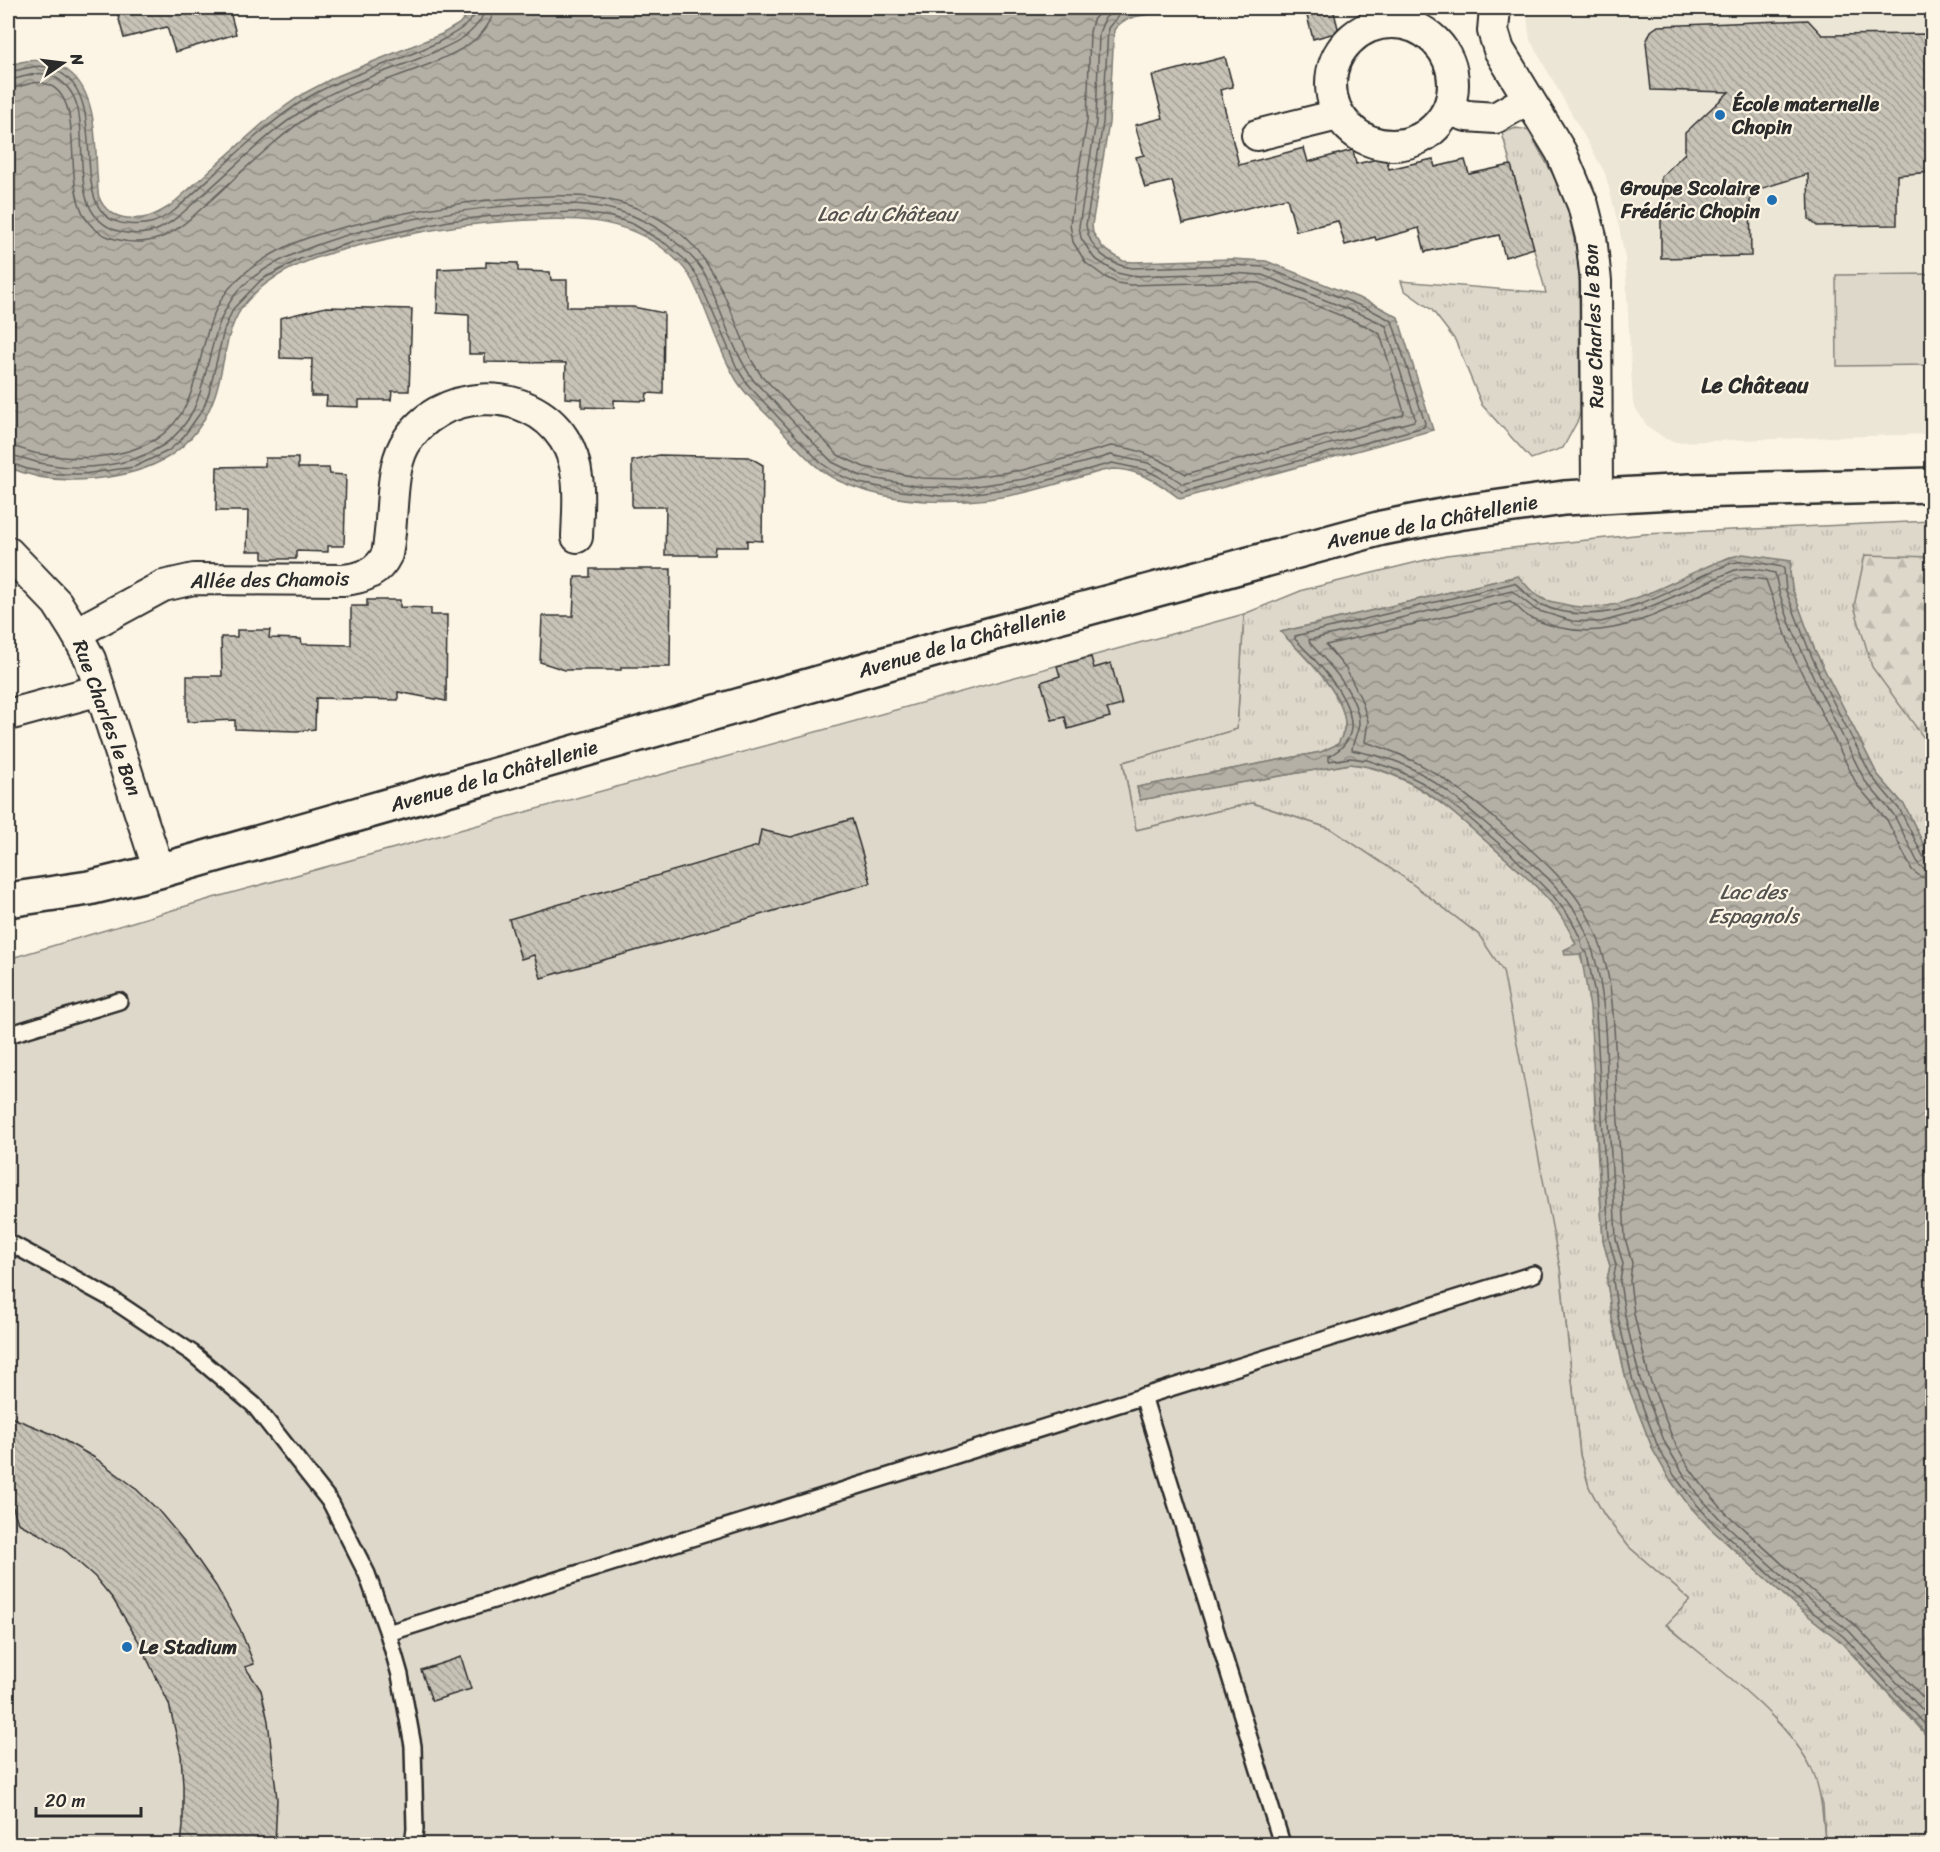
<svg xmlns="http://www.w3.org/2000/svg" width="1940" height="1852" font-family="Sriracha,sans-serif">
	<defs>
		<pattern id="grass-tufts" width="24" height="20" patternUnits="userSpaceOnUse" patternTransform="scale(1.5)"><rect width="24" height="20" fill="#ded8ca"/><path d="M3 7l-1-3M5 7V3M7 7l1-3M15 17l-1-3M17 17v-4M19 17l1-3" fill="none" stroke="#bfbaae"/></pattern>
		<pattern id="forest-firs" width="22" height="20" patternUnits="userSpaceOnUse" patternTransform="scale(1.5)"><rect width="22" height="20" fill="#ded8ca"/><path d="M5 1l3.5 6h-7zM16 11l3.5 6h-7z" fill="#bfbaae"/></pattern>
		<pattern id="water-waves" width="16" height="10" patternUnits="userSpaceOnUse" patternTransform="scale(1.5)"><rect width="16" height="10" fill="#b4b0a5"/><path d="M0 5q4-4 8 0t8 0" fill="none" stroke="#938f87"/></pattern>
		<pattern id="building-back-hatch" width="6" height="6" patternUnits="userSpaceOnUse" patternTransform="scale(1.5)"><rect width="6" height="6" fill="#c8c3b7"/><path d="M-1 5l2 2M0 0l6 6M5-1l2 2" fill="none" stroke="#a39f95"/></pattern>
	</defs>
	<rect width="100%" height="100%" fill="#fcf5e5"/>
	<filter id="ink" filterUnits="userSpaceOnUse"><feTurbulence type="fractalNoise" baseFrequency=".0167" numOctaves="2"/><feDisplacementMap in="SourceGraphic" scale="12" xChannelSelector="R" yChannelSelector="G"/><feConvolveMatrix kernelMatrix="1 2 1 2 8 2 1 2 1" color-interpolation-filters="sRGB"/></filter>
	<g filter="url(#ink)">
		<!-- built -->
		<polygon fill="#ece6d7" points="1529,8 1932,8 1932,434 1676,442 1666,439 1647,426 1633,404 1625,259 1619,227 1605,173 1530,40 1527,17"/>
		<!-- grass -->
		<g fill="url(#grass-tufts)" stroke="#84827a" stroke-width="1.5">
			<polygon points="1516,128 1528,130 1556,180 1567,207 1576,248 1579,275 1580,413 1578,420 1563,448 1531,459 1482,405 1455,340 1432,310 1404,290 1401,281 1546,293 1502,133"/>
			<path d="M1932,521V862L1905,806L1877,774L1829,679L1814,648L1792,588L1790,572L1791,561C1770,560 1752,552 1730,557C1671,579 1605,630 1541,598C1532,594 1524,582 1517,576L1281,632C1302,655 1342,690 1345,722C1346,729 1341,738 1338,744L1321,752L1137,787L1140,800L1350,764C1400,769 1443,802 1479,835C1508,861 1545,889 1565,922C1598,976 1592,1048 1595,1109C1597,1152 1600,1196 1603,1240L1610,1266L1607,1280L1612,1318L1627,1383L1653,1450L1669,1478L1687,1503L1710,1528L1795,1605L1840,1641L1928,1737L1932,1744V1825L1926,1844H1825L1823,1804L1808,1762L1785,1729L1761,1706L1666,1624L1690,1600L1629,1547L1604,1515L1589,1487L1580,1455L1560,1268L1479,935L1403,877L1331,829L1252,803L1136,830L1123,762L1237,729L1244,614L1303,590L1446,555L1644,534Z"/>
		</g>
		<!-- forest -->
		<polygon fill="url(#forest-firs)" stroke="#84827a" stroke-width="1.5" points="1865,555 1932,557 1932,749 1872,667 1854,606"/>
		<!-- garden -->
		<g fill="#ded8ca" stroke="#84827a" stroke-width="1.5">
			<polygon points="1932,274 1932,365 1837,366 1836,275"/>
			<path d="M1244,614L1237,729L1123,762L1136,830L1252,803L1331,829L1403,877L1479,935L1503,971L1560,1268L1580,1455L1589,1487L1604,1515L1629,1547L1690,1600L1666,1625C1711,1663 1777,1710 1807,1760C1822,1785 1823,1816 1825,1844H8V959L213,898Z"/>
		</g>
		<!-- water -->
		<g fill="url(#water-waves)" stroke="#7d7b74" stroke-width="1.5">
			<path d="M473,8H1183C1162,17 1127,10 1114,30L1109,123L1092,225L1093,233L1103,248L1123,261L1133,262L1232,259L1266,261L1374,304L1398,317L1433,430L1180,499C1161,484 1140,470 1115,469C1106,469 1096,473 1087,475C1068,481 1050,486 1031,491C971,506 897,507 839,481C814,470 795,444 776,424C763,410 747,397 737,381C718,351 709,314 693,282C688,271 679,262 670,254C625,215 568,217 512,221C476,223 440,228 405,235C352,247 285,258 247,301C224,328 226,363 215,395C195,454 150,474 92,479C63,482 35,479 8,467V67C20,60 33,59 48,61C57,63 61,66 68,71C97,92 95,141 97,174C98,181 97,190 99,197C103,209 115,217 127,218C145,220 154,216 170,206L270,117L303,94L335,77L442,34L459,24Z"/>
			<path d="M1743,554L1791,561L1790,572L1792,588L1814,648L1829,679L1877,774L1905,806L1932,862V1744L1918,1724L1840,1641L1795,1605L1710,1528L1687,1503L1669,1478L1653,1450L1627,1383L1612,1318L1607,1280L1610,1266L1603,1240L1590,1008L1581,954L1565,955L1564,950L1576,944C1569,929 1561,914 1550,901C1531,880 1508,860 1487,842C1458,817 1429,789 1394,775C1380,769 1365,765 1350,764L1140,800L1137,787L1321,752L1338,744C1341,738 1346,729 1345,722C1342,689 1302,654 1281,632L1518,576C1524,582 1532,594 1541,598C1546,601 1553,602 1559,603C1625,623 1681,569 1743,554Z"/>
		</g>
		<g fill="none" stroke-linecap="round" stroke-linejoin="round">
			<!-- shore -->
			<g stroke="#62605c" stroke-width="1.5">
				<path d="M8,72C24,70 34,63 52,68C57,69 60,73 64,75C111,109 63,219 127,224C148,226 156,223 174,211C217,173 258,129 307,98C324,88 342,80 361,73C386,63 474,36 477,8"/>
				<path d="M8,80C23,79 36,69 52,76C110,101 52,206 115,230C127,235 147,235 159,229C177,220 191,205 206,192C240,162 272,129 311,105C348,81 392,71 432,53C444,48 458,42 468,34C476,27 484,17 485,8"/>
				<path d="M8,89C21,88 33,79 47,84C97,102 44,222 115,239C129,243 146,243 160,238C179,231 195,214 211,200C244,170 277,137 315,112C353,89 397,78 437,61C449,55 463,50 473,41C483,34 493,20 494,8"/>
				<path d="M8,446C19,446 28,453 40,454C77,461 123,459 156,439C212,404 189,326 236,281C252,265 271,254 292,244C315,234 340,228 365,222C415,210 465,201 516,198C543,196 570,194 597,198C626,202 653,213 676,230C718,262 731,315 752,361L761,375L838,455L864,467L922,478L960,479L1023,470L1111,446C1142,448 1160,460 1186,474L1403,415L1404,412L1380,334L1364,325L1260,283L1232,282L1130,285L1117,283L1105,277L1086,263L1073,242L1070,224L1087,121L1090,32L1093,20L1103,8"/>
				<path d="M8,455C20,456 32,462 45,464C82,471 129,467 162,446C218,410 198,335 239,290C296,227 512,195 594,206C622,210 651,221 673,240C684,249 695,259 703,271C708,279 711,289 715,298C726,325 736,356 754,381L832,462L861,476L921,487L961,488L1025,479L1111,455L1148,463L1162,470L1183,484L1414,421L1415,418L1386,326L1368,317L1262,275L1232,273L1131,276L1117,273L1094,258L1081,238L1079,226L1096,122L1099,33L1105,18L1117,8"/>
				<path d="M8,462L27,469L55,474H83L134,467L168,451L181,440L203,409L209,393L224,330L233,309L261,280L300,259L356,241L449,221L492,216L572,212L612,217L633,224L666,244L683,258L697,276L737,368L748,385L821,463L839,475L859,483L901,491L941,496L961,495L1027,486L1112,463L1146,470L1158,476L1182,492L1424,427L1425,423L1392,321L1371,310L1264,267L1232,265L1132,268C1109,265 1089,249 1086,225L1103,123L1108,28L1120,14L1158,8"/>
				<path d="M1932,863L1925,860L1900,810L1872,777L1823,682L1809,650L1786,591L1784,569L1782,567C1764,564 1750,559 1732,563C1668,587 1609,635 1539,604C1529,599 1523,588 1514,583L1295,636V639C1320,665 1385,728 1329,756V761L1350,758L1367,760L1397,770L1423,783L1467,816L1511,854L1554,897L1571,919L1581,940L1582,948L1587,953L1595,995L1609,1239L1616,1265L1613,1280L1618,1317L1633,1381L1658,1447L1674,1475L1692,1499L1714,1524L1799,1601L1844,1637L1932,1732"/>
				<path d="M1932,870L1925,869L1919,865L1894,815L1865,781L1817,685L1790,624L1779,592L1775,573C1761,570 1749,567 1735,570L1638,612L1601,622L1572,621L1536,610L1512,591L1309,640L1310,643C1328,663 1358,694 1359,723C1359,732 1352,741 1352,750C1368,754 1385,756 1400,763C1436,778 1466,807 1496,832C1522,854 1561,886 1578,916C1609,972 1605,1040 1608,1102C1610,1148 1614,1193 1616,1239L1623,1264L1620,1281L1625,1316L1640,1379L1665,1443L1681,1470L1697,1494L1720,1519L1803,1595L1849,1631L1932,1720"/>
				<path d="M1932,879L1921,877L1912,870L1887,820L1857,785L1794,657L1766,580L1745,577L1737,579C1666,605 1609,654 1531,618C1522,614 1517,605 1510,601L1326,645L1346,669L1361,699L1368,721L1365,742C1421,758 1457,786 1500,823C1529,848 1566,878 1585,911C1618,968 1614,1038 1617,1101C1619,1147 1623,1192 1625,1238L1632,1263L1630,1281L1634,1314L1649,1377L1673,1439L1688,1466L1705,1489L1726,1513L1809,1588L1855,1625L1932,1707"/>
			</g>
		</g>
		<!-- building -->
		<g fill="url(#building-back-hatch)" stroke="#2b2b2b" stroke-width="1.5">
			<polygon points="116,8 229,8 236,34 175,52 167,27 124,38"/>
			<polygon points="1305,8 1333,8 1339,32 1313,39"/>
			<polygon points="1808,20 1822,35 1932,34 1932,172 1897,175 1897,225 1817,226 1809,219 1808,174 1750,192 1751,256 1661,258 1661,177 1685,153 1685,133 1729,92 1651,90 1646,42 1651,31 1658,26"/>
			<polygon points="1225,57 1233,87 1220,90 1239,165 1304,148 1308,162 1353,150 1356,164 1386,157 1389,169 1433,159 1435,167 1465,160 1469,174 1511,165 1534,248 1505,257 1499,235 1425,252 1419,228 1376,240 1375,237 1345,245 1338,221 1296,231 1287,198 1183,224 1172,181 1145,188 1136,157 1144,155 1135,125 1163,118 1152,76"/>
			<polygon points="486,262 518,263 518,271 550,272 551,280 567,280 567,307 633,307 664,313 663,394 647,393 646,401 614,400 614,408 582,407 582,399 565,398 566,363 485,362 485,354 469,354 469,315 437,313 438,269 486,267"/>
			<polygon points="326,307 412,309 409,391 392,391 391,400 359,400 359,407 326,406 327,396 311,396 312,359 280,358 280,318"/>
			<polygon points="659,455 749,457 763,465 762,541 747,540 747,547 715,547 714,555 665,555 666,507 632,507 632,461"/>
			<polygon points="265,458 298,458 298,468 329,468 330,474 346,475 344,546 328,546 328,552 296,551 296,559 263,559 263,551 247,551 248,511 216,511 217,467 265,466"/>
			<polygon points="590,569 671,569 670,667 621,667 621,670 565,670 540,662 542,616 573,616 575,577 590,577"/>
			<polygon points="367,600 400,600 400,607 431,608 431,615 447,615 446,701 398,692 398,700 316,698 315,729 297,731 235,729 235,720 187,722 187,676 222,676 221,637 237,637 237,630 270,630 269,638 301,639 302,644 351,645 351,606 367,606"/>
			<polygon points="1091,657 1094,668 1111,663 1122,705 1107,709 1110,717 1068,729 1065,717 1052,720 1041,682 1060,676 1057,666"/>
			<polygon points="852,819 871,883 541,978 534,955 521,959 509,919 758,846 761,830 791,837"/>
			<polygon points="8,1416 55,1435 95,1458 133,1486 158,1510 188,1546 216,1586 240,1629 254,1664 245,1667 261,1690 268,1721 277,1799 275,1845 181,1845 183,1826 183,1785 181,1755 169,1704 138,1640 113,1599 95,1577 67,1552 43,1536 18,1523 8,1493"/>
			<polygon points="461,1657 471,1689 432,1701 421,1670"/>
		</g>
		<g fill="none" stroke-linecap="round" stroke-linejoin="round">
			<defs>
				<g id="service">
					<polyline points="8,1035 119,1001"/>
					<polyline points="8,1242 110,1298 192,1353 254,1405 331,1503 367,1574 388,1633 400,1675 413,1746 415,1829 413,1844"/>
					<polyline points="1143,1396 1282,1844"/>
					<polyline points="388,1633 1534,1274"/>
				</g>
				<g id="minor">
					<polyline points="1495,8 1493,31 1499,50 1561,152 1583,205 1591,237 1596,281 1597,495"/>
					<circle cx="1392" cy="84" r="61"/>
					<polyline points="1448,110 1467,116 1495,118 1528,99"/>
					<polyline points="1257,135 1338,115"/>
					<polyline points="8,552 57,603 76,633 90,659 159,871"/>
					<path d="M76,633L163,586L194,579L343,580C363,578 378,573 387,554C394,522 389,474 404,446C436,387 528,383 564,439C583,468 578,505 577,537"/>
					<polyline points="8,715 100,690"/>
				</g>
				<polyline id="tertiary" points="8,900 89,888 159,871 955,644 1382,528 1457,513 1564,498 1690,491 1932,485"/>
			</defs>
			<!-- service casing -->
			<use href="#service" stroke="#2b2b2b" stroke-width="20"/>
			<!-- minor casing -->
			<use href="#minor" stroke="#2b2b2b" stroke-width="34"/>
			<!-- tertiary casing -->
			<use href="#tertiary" stroke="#2b2b2b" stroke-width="38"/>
			<!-- service -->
			<use href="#service" stroke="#fcf5e5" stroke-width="15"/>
			<!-- minor -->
			<use href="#minor" stroke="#fcf5e5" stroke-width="30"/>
			<!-- tertiary -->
			<use href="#tertiary" stroke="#fcf5e5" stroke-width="33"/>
		</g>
	</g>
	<!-- markers -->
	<g fill="#1f6fb2" stroke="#fcf5e5" stroke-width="2">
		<circle cx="1720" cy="115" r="6"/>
		<circle cx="1772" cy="200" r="6"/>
		<circle cx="127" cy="1647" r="6"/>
	</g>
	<g text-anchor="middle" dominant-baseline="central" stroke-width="4.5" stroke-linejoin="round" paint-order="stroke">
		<!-- poi labels -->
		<g font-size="20" font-weight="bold" fill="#2b2b2b" stroke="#fcf5e5" text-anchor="start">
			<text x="1732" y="104">École maternelle<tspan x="1732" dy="23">Chopin</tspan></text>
			<text x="1760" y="188" text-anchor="end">Groupe Scolaire<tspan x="1760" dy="23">Frédéric Chopin</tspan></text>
			<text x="139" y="1647">Le Stadium</text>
		</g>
		<!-- street labels -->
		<g font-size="20" fill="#2b2b2b" stroke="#fcf5e5">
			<text transform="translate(1594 326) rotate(-92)">Rue Charles le Bon</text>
			<text transform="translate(1432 522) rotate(-11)">Avenue de la Châtellenie</text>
			<text transform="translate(270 580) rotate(-1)">Allée des Chamois</text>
			<text transform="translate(962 642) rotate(-16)">Avenue de la Châtellenie</text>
			<text transform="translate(107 718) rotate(70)">Rue Charles le Bon</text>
			<text transform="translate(494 776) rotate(-16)">Avenue de la Châtellenie</text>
		</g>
		<!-- water labels -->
		<g font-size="21" font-style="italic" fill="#545350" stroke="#fcf5e5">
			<text x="887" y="214">Lac du Château</text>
			<text x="1753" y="892">Lac des<tspan x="1753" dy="24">Espagnols</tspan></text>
		</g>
		<!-- quarter labels -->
		<g font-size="22" font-weight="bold" fill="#2b2b2b" stroke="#fcf5e5">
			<text x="1755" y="385">Le Château</text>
		</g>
	</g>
	<!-- margin -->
	<rect width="1940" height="1852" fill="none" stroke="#fcf5e5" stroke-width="30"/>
	<rect x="15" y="15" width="1910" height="1822" fill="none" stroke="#2b2b2b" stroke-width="2" filter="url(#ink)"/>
	<!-- north arrow -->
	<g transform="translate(63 63) rotate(76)" stroke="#fcf5e5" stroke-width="4.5" paint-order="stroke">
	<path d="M0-4.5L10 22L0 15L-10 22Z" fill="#2b2b2b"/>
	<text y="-9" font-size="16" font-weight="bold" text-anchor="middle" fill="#2b2b2b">N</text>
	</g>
	<!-- scale -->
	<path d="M36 1807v9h105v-9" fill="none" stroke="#2b2b2b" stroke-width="3"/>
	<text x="45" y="1807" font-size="18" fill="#2b2b2b" stroke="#fcf5e5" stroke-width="4.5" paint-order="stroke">20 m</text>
</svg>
